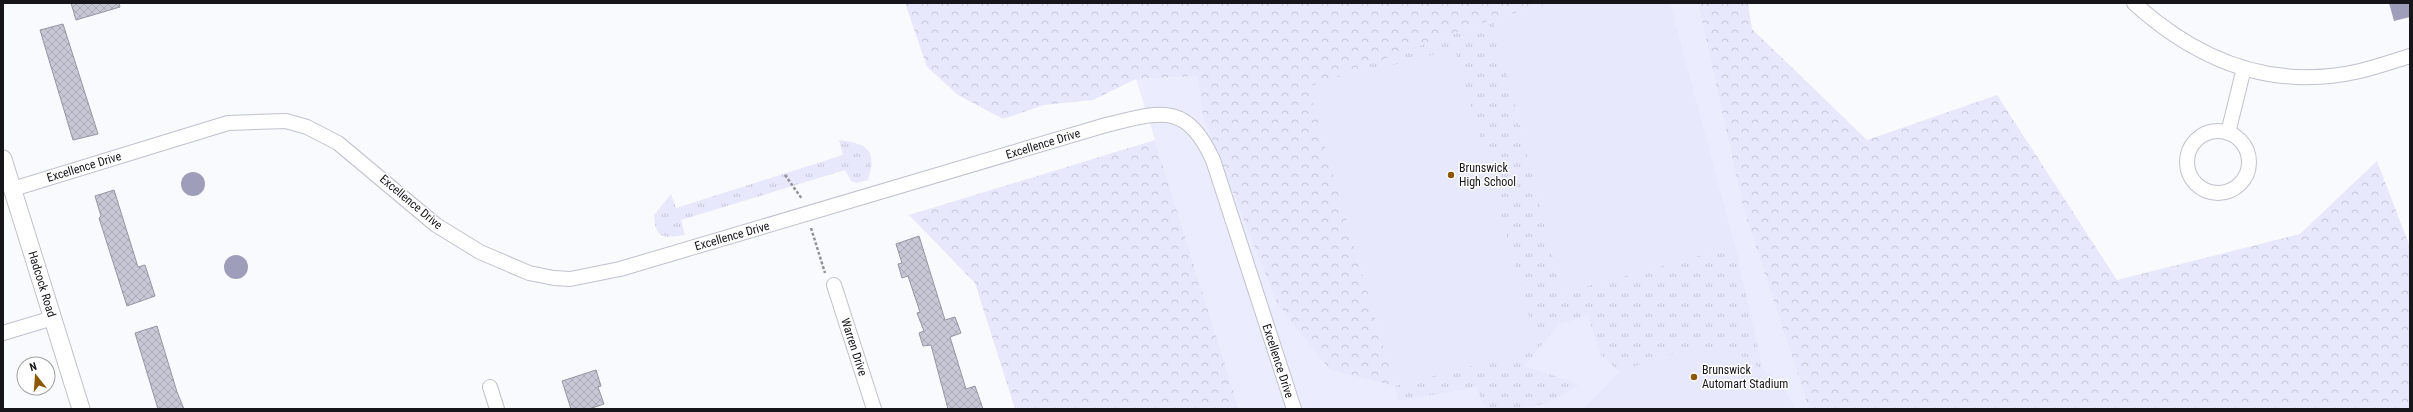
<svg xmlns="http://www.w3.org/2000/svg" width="2413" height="412" font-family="'Roboto Condensed',sans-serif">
	<defs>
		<pattern id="grass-tufts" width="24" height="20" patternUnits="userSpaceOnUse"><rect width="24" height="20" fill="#e7e8fc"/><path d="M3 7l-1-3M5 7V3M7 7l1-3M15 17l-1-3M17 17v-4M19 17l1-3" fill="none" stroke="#c5c6d7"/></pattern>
		<pattern id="forest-crowns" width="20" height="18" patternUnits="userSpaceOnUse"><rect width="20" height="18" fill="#e7e8fc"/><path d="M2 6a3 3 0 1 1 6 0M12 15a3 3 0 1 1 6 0" fill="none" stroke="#c5c6d7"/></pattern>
		<pattern id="building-cross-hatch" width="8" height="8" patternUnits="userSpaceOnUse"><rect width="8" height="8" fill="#c7c7d6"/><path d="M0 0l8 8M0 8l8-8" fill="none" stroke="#aaaab7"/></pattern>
	</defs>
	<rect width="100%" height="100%" fill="#f9fafd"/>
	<!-- built -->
	<polygon fill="#ebecfd" points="1454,3 1698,3 1744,211 1809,409 1239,409 1136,79 1198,76"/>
	<!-- grass -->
	<g fill="url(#grass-tufts)">
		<path d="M1493,19L1562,293L1735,246L1765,379L1675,353L1619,372L1601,355L1588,316L1559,324L1524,366L1579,384C1547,409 1524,409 1485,409L1476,387L1399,401L1395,386L1538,348L1308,87Z"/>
		<path d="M839,140C869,144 877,150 868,180L856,183L851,181L845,170L681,220L685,235C665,238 655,240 654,215L671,194L676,208L843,155Z"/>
	</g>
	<!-- forest -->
	<g fill="url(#forest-crowns)">
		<polygon points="905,3 1552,3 1493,19 1308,87 1395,386 1330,370 1277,303 1203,116 1198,76 1136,79 1093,100 1044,105 1003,119 958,95 927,67"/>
		<polygon points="1698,3 1748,3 1752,29 1867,140 1997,95 2117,280 2300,234 2377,161 2410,247 2410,409 1809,409 1744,211"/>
		<polygon points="1155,140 1239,409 1015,409 975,283 909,215"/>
	</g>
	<!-- garden -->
	<g fill="#e7e8fc">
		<polygon points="1552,3 1670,3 1735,246 1562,293 1493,19"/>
		<polygon points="1455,49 1538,349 1395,386 1308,87"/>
		<polygon points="1736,352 1779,381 1796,409 1584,409 1619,372 1675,353"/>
	</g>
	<!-- water -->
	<g fill="#9e9ebb">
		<polygon points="2389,3 2410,3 2410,17 2394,21"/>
		<circle cx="193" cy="184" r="12"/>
		<circle cx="236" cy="267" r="12"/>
	</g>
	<!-- building -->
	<g fill="url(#building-cross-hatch)" stroke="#9596a3">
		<polygon points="71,3 119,3 120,7 76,20"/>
		<polygon points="63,24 98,134 73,140 40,30"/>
		<polygon points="114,190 138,267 145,265 155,296 127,306 99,218 101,216 95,196"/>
		<polygon points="919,236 945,320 955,317 961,333 950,337 966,389 975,386 983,409 948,409 931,345 923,346 919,333 924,331 917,313 920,312 908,276 902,278 898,264 902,263 896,244"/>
		<polygon points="157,326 177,392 184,409 158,409 135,333"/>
		<polygon points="596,370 601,386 598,387 604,404 589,409 571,409 562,381"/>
	</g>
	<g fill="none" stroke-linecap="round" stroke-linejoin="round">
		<defs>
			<g id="minor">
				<path d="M2134,3C2199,62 2273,91 2360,71C2377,67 2394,61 2410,56"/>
				<circle cx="2218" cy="162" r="31"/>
				<polyline points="2228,133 2244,68"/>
				<path d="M13,189L228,123L286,121L307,127L338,143L436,225L480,252L529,273L554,278L570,279L620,269L1106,125C1160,112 1186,101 1213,160L1294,409"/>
				<polyline points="834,285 874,409"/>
				<polyline points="3,333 53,318"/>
				<polyline points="490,387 497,409"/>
			</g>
			<polyline id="tertiary" points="3,159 81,409"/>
		</defs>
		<!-- minor casing -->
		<use href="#minor" stroke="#c1c1cf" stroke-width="16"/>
		<!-- tertiary casing -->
		<use href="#tertiary" stroke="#c1c1cf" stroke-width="19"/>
		<!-- path -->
		<g stroke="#929397" stroke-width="2.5" stroke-dasharray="3 2" stroke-linecap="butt">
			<polyline points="785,175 802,199"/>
			<polyline points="811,228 825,273"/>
		</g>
		<!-- minor -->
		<use href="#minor" stroke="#fff" stroke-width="14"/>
		<!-- tertiary -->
		<use href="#tertiary" stroke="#fff" stroke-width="17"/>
	</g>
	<!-- markers -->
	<g fill="#8b5804" stroke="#fff" stroke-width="1.5">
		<circle cx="1451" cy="175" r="4"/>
		<circle cx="1694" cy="377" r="4"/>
	</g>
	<g text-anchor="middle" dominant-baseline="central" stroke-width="3" stroke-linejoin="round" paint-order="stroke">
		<!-- street labels -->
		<g font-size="12" fill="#15151a" stroke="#fff">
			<text transform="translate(1043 144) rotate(-17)">Excellence Drive</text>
			<text transform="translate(84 167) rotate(-17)">Excellence Drive</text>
			<text transform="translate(411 202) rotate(40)">Excellence Drive</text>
			<text transform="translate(732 236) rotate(-16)">Excellence Drive</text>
			<text transform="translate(42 284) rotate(73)">Hadcock Road</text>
			<text transform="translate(854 347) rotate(72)">Warren Drive</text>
			<text transform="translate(1278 361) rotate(72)">Excellence Drive</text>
		</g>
		<!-- poi labels -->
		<g font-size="12" fill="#15151a" stroke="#fff" text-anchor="start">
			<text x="1459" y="168">Brunswick<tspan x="1459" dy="14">High School</tspan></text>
			<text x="1702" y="370">Brunswick<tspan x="1702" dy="14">Automart Stadium</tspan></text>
		</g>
	</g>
	<!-- border -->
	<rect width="2413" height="412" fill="none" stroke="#15151a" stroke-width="8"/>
	<!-- north arrow -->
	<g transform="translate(36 376) rotate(343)"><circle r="19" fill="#ffffff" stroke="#a1a1a3"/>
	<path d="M0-3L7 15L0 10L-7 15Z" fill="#8b5804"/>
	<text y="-6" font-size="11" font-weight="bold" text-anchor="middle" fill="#15151a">N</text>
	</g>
</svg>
